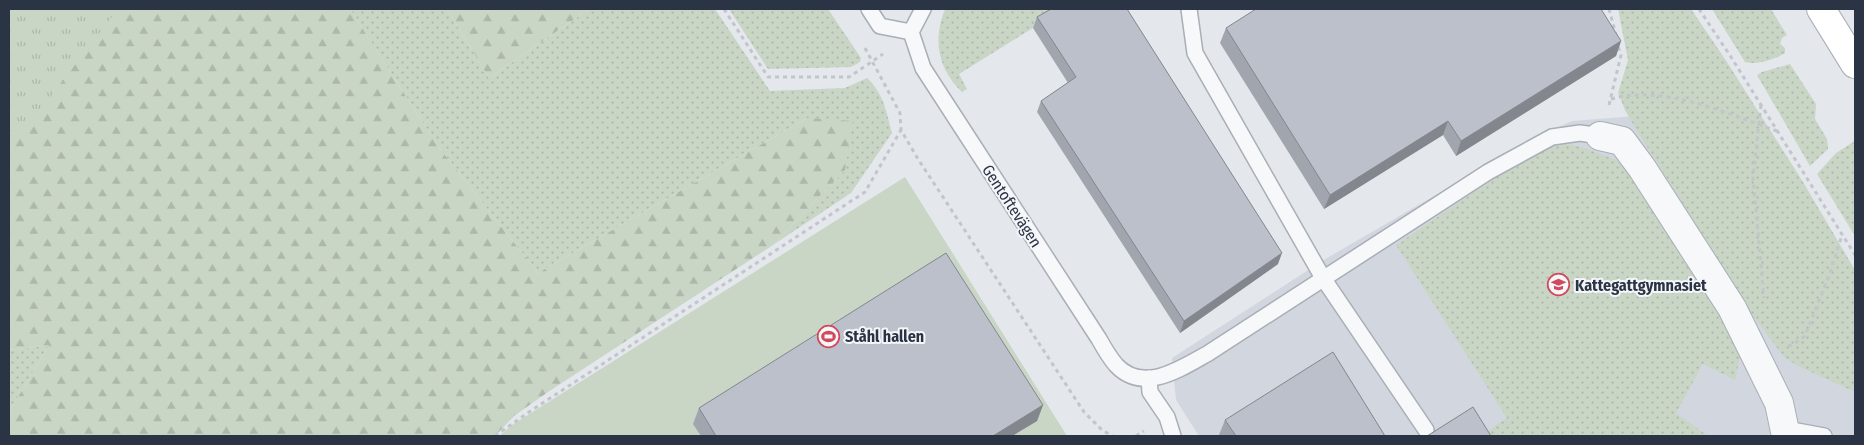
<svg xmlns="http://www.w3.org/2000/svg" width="1864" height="445" font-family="'Fira Sans Condensed',sans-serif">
	<defs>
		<pattern id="grass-dots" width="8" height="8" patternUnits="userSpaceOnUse" patternTransform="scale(1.25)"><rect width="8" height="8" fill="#c9d6c5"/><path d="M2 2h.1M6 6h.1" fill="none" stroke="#adb8ab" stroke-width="1.8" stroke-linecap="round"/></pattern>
		<pattern id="forest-firs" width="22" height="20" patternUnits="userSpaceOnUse" patternTransform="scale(1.25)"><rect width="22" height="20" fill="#c9d6c5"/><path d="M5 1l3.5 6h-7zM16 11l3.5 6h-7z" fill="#adb8ab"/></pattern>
		<pattern id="park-tufts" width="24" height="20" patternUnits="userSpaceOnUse" patternTransform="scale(1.25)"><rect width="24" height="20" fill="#c9d6c5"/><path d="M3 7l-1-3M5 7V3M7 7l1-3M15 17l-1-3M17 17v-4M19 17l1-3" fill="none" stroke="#adb8ab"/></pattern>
	</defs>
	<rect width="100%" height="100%" fill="#e4e7ec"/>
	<!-- built -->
	<polygon fill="#d2d6de" points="1636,116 1855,312 1855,436 1199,436 1176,400 1172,358 1327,258 1536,137 1572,121"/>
	<!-- grass -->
	<g fill="url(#grass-dots)">
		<path d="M350,9H447L489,78L589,9H715L770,91L845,88L867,78C884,94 886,111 892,133L851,193L773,245L845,170L807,118L538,273L437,145Z"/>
		<polygon points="729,9 828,9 861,58 860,62 851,67 768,69"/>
		<path d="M945,9H1063L959,74L967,89L962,92C937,68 933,39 945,9Z"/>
		<polygon points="1618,9 1691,9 1725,59 1803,182 1855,270 1855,392 1798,366 1784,357 1756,320 1634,126 1625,110 1618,93 1628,60"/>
		<path d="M1712,9H1771L1787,35L1782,38L1780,44L1785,48V53C1774,60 1758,65 1745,62Z"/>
		<polygon points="1790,64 1816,104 1815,119 1827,139 1828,149 1810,166 1757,75 1762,72"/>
		<polygon points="1855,141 1855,236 1817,174 1836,153"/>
		<polygon points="1566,144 1582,147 1627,164 1735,333 1740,357 1735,380 1703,364 1676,413 1708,436 1485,436 1483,434 1507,418 1396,245 1523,159 1543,148"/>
		<polygon points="49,345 9,412 9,350"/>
	</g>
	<!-- forest -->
	<g fill="url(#forest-firs)">
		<polygon points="9,9 350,9 437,145 538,273 807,118 853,121 845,170 773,245 548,392 514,416 495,436 9,436 9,412 49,345 9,350"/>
		<polygon points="447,9 589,9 489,78"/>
	</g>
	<!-- park -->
	<polygon fill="url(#park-tufts)" points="9,9 118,9 9,150"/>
	<!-- pitch -->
	<polygon fill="#c9d6c5" points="905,177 1067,436 499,436 512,425"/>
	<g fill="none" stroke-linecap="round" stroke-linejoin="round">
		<defs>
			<g id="lane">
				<polyline points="869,9 880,26 911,32"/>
				<path d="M923,9L911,32L923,68L1099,339C1104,348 1110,358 1116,365C1143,394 1180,369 1207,354L1488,172L1552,137L1580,133L1600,136"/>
				<polyline points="1189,9 1195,53 1323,278 1426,430"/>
				<polyline points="1149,378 1150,392 1167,417 1173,436"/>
				<polyline points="1786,429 1824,436"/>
			</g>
			<polyline id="street" points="1600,136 1622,141 1642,168 1732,308 1779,403 1786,436"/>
			<polyline id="secondary" points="1821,9 1855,64"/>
		</defs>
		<!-- lane casing -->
		<use href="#lane" stroke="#a9aeb7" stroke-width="18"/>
		<!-- street casing -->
		<use href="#street" stroke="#a9aeb7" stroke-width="30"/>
		<!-- secondary casing -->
		<use href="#secondary" stroke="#a9aeb7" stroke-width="30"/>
		<!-- path -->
		<g stroke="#c2c5cb" stroke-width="3" stroke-dasharray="4 4" stroke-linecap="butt">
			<polyline points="724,9 768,77 849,77 883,54"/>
			<polyline points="1609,9 1616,35"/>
			<polyline points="1699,9 1731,57 1855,255"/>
			<polyline points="865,48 900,113 901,130 918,159 1084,412 1103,431 1113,436"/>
			<path d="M1611,99C1619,97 1627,95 1634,95C1684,93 1731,115 1777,131"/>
			<polyline points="1609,105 1621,55 1618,46"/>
			<polyline points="1761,105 1753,177 1764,298"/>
			<polyline points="1788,346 1792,345 1805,336 1830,273 1842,235"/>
			<polyline points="495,436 529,412 865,192 901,130"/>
			<polyline points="1136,436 1144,431"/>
		</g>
		<!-- lane -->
		<use href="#lane" stroke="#f7f8fa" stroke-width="15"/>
		<!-- street -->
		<use href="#street" stroke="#f7f8fa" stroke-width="28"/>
		<!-- secondary -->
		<use href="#secondary" stroke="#fff" stroke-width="28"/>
	</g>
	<!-- wall -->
	<g fill="#a1a5ae">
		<polygon points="1037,17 1278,264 1180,333 1037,112 1041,101 1068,83 1033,28"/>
		<polygon points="1226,28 1621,41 1616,56 1456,156 1443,135 1324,209 1220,43"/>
		<polygon points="1043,405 1037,421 1012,436 701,436 693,424 699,408"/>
		<polygon points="1225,420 1385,436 1220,436 1219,435"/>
	</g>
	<!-- shaded-wall -->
	<g fill="#83868d">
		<polygon points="1621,41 1616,56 1456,156 1461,141"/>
		<polygon points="1448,121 1443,135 1324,209 1330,195"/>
		<polygon points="1282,253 1278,264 1180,333 1184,321"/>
		<polygon points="1043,405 1037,421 1012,436 993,436"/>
	</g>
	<!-- building -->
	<g fill="#bbc0ca" stroke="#83868d">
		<polygon points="1051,9 1127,9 1282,253 1184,321 1041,101 1076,77 1037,17"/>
		<polygon points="1256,9 1601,9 1621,41 1461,141 1448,121 1330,195 1226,28"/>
		<polygon points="946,253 1043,405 993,436 716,436 699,408"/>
		<polygon points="1333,352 1385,436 1236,436 1225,420"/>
		<polygon points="1473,407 1491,436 1427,436"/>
	</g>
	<!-- icons -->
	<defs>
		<symbol id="school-ring" viewBox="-11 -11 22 22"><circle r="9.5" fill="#f4f6f9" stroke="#d1495b" stroke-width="1.5"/><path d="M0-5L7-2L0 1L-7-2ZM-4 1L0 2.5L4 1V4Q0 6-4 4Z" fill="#d1495b"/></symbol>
		<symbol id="stadium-ring" viewBox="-11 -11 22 22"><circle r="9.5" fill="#f4f6f9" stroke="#d1495b" stroke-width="1.5"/><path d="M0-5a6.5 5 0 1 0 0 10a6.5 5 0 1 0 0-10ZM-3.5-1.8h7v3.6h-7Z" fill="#d1495b"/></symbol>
	</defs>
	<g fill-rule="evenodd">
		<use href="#school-ring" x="1546" y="272" width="25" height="25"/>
		<use href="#stadium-ring" x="816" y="324" width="25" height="25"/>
	</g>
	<g text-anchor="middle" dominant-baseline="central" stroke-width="4" stroke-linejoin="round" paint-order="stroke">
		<!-- street labels -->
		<g font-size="16" fill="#2b3445" stroke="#f4f6f9">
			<text transform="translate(1012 206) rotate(57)">Gentoftevägen</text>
		</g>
		<!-- poi labels -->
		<g font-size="16" font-weight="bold" fill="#2b3445" stroke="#f4f6f9" text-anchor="start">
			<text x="1575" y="285">Kattegattgymnasiet</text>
			<text x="845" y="336">Ståhl hallen</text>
		</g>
	</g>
	<!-- border -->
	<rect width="1864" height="445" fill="none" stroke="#2b3445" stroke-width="20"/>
</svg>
